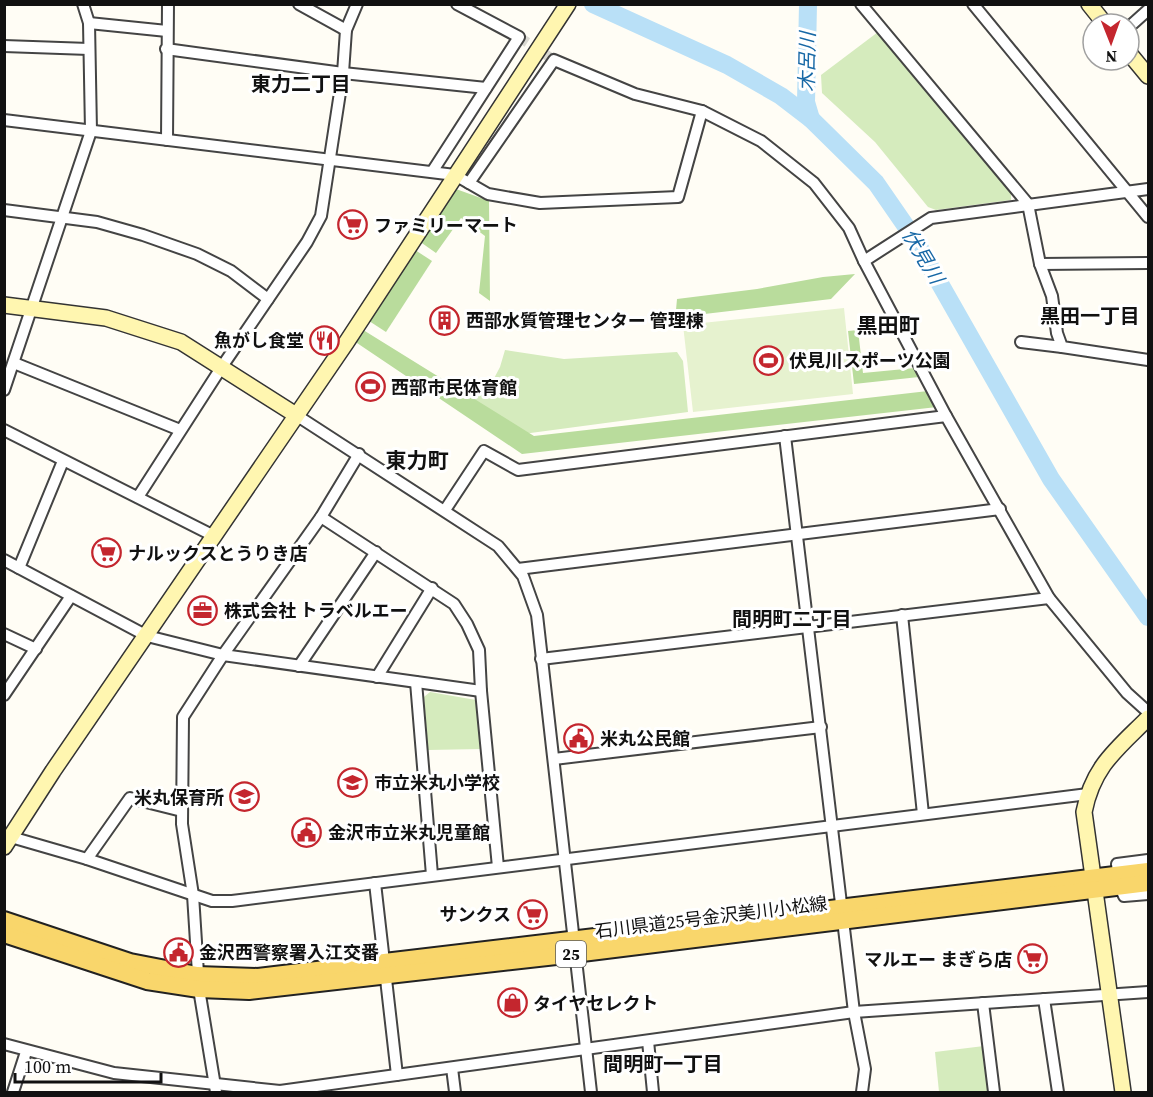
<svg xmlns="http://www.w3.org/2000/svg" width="1153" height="1097" font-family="'Source Serif 4','Noto Sans JP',serif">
	<rect width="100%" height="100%" fill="#fffdf5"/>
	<!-- green -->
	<g fill="#d5ebbd">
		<polygon points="878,32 1011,192 1011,200 936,210 928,207 875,142 822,93 821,75"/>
		<polygon points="505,350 564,359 677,352 683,361 688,412 523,434 462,399 466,388 471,383 489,388 500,367"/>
		<polygon points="430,692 476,700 481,749 428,750 424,697"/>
		<polygon points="984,1046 990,1092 939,1092 935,1052"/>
	</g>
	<!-- forest -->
	<g fill="#b9dc9c">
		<polygon points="456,189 489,201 490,301 479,293 485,236 461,218 436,253 419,241"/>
		<polygon points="412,248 432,261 386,332 366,319"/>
		<polygon points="855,274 831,299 679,317 676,310 677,299 757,289 823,277"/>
		<polygon points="360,328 534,436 928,391 937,407 522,454 354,341"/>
		<polygon points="858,330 863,373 915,368 919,377 854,384 848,331"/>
	</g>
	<!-- pitch -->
	<polygon fill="#e6f2cf" points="844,308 853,394 693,412 683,325"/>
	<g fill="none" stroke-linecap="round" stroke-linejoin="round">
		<!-- river -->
		<g stroke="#b9e0f7" stroke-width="18">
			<polyline points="593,4 727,65 781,96 811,119 876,183 914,238 1051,479 1148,617"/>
			<polyline points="808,4 806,102 811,119"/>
		</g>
		<!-- street-tunnel -->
		<polyline stroke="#dbdad3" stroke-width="10" stroke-dasharray="10 5" stroke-linecap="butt" points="519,37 554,60"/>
		<defs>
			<g id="street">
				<polyline points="299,4 346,30"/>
				<polyline points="861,4 1028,204 1040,264 1052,296 1057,333 1062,347 1148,360"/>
				<polyline points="973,4 1148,217"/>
				<polyline points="89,23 167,31"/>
				<polyline points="1129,27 1148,10"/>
				<polyline points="4,46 89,49"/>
				<polyline points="166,49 343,73 486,88"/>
				<polyline points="4,120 455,175 488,194 540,203 678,197 702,111"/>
				<polyline points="167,140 168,4"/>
				<polyline points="432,172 519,37 457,4"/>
				<polyline points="469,183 554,60 635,94 702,111 761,141 814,183 849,228 864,261 946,416"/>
				<polyline points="4,210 97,222 143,235 197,254 231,271 268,299"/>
				<polyline points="864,261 931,218 1148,189"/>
				<polyline points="1040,264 1148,263"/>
				<polyline points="1021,342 1062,347"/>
				<polyline points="14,363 180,430"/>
				<polyline points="4,390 91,131 89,23 83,4"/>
				<polyline points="296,415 498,546 523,576 537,615 591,1092"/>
				<polyline points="4,430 214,536"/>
				<polyline points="785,436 854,1012 865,1069 862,1092"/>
				<polyline points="138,497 221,368 307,242 321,216 343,73 346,30 357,4"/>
				<polyline points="445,510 484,451 518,470 946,416 1049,598 1127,693 1148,712"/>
				<polyline points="321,517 454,604 467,624 479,650 481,691 498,867"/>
				<polyline points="4,560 147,636 223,655 481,691"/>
				<polyline points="19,568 63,461"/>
				<polyline points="518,569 1000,509"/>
				<polyline points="902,615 923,814"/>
				<polyline points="4,634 36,649"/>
				<polyline points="541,659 1049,598"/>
				<polyline points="299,666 376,552"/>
				<polyline points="377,677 432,588"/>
				<polyline points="416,682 432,875"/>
				<polyline points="4,695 71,596"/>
				<polyline points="554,759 821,727"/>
				<polyline points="4,835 87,859 212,901 232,901 1088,794"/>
				<polyline points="87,859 130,798 182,811"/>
				<polyline points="1148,860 1117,864 1120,887 1124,896 1148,894"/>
				<polyline points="375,883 397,1075"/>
				<polyline points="1044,999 1058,1092"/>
				<polyline points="983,1003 994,1092"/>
				<polyline points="648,1041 653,1092"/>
				<polyline points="4,1044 114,1073 280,1091 854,1012 1148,992"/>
				<polyline points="452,1068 455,1092"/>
				<polyline points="13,1092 26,1052"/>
				<polyline points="216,1092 199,989 193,895 182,824 183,717 223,655 321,517 359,454"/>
			</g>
			<g id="secondary">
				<polyline points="1089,4 1105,24"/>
				<polyline points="1129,53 1148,76"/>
				<polyline points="4,305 106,318 181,342 296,415"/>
				<polyline points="4,847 53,771 346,343 568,4"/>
				<path d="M1123,1092L1084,812C1093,766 1117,749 1148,718"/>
			</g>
			<g id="primary">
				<polyline points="4,920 130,962 197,975 258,977 1148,871"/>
				<polyline points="4,934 147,981 199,989 249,991 574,954 1148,883"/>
			</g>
		</defs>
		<!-- street casing -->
		<use href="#street" stroke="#444" stroke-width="14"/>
		<!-- secondary casing -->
		<use href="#secondary" stroke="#333" stroke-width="18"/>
		<!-- primary casing -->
		<use href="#primary" stroke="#222" stroke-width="20"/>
		<!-- street -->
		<use href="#street" stroke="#fff" stroke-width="10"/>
		<!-- secondary -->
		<use href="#secondary" stroke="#fff6b0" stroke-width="15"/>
		<!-- primary -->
		<use href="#primary" stroke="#f9d66b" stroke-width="16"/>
	</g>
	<!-- icons -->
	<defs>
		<symbol id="supermarket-ring" viewBox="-11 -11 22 22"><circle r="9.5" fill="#fff" stroke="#c4262e" stroke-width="1.5"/><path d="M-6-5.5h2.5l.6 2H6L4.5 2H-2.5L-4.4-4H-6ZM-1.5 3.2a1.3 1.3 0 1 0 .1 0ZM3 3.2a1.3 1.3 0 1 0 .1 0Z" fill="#c4262e"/></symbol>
		<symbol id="building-ring" viewBox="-11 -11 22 22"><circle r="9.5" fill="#fff" stroke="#c4262e" stroke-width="1.5"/><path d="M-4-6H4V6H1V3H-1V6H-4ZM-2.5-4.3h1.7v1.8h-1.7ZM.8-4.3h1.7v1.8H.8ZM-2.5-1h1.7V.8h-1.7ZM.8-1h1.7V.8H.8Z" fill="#c4262e"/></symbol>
		<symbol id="restaurant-ring" viewBox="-11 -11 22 22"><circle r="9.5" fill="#fff" stroke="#c4262e" stroke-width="1.5"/><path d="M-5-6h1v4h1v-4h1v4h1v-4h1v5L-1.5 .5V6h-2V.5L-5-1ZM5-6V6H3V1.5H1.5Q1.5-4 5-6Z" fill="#c4262e"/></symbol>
		<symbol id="stadium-ring" viewBox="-11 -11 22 22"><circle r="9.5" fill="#fff" stroke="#c4262e" stroke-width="1.5"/><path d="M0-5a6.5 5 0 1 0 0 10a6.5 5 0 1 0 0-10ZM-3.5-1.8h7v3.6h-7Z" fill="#c4262e"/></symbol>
		<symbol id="office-ring" viewBox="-11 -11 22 22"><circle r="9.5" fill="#fff" stroke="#c4262e" stroke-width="1.5"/><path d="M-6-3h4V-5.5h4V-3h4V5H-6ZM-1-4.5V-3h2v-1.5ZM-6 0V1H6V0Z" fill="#c4262e"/></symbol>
		<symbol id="civic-ring" viewBox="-11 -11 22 22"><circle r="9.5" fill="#fff" stroke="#c4262e" stroke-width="1.5"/><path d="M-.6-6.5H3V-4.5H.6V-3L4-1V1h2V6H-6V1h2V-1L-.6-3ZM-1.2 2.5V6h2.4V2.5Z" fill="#c4262e"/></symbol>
		<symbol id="school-ring" viewBox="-11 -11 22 22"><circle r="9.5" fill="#fff" stroke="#c4262e" stroke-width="1.5"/><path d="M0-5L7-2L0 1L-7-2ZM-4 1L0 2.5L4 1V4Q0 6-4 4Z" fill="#c4262e"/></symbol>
		<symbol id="shop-ring" viewBox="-11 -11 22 22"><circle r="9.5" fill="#fff" stroke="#c4262e" stroke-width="1.5"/><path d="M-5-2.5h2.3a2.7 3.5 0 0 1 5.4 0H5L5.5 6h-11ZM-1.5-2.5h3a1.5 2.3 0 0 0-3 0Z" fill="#c4262e"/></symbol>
	</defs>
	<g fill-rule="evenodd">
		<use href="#supermarket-ring" x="336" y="208" width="33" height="33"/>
		<use href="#building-ring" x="428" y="304" width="33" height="33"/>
		<use href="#restaurant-ring" x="308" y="324" width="33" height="33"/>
		<use href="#stadium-ring" x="752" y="344" width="33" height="33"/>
		<use href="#stadium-ring" x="354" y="370" width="33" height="33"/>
		<use href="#supermarket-ring" x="90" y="536" width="33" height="33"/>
		<use href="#office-ring" x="186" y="594" width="33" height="33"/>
		<use href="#civic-ring" x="562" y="722" width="33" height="33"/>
		<use href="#school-ring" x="336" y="766" width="33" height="33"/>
		<use href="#school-ring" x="228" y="780" width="33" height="33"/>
		<use href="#civic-ring" x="290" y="816" width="33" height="33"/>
		<use href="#supermarket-ring" x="516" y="898" width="33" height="33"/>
		<use href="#civic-ring" x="162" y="936" width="33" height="33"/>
		<use href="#supermarket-ring" x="1016" y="942" width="33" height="33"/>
		<use href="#shop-ring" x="496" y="986" width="33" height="33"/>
	</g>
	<g text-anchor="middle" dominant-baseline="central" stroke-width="6" stroke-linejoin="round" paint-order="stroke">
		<!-- shield labels -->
		<rect fill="#fff" stroke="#585858" stroke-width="1.5" x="556" y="941" width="30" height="26" rx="4.5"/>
		<g font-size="16" font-weight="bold" fill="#111">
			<text x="571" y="954">25</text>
		</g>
		<!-- poi labels -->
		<g font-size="18" font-weight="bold" fill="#111" stroke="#fff" text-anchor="start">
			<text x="374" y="225">ファミリーマート</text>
			<text x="466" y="320">西部水質管理センター 管理棟</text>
			<text x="304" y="340" text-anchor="end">魚がし食堂</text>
			<text x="789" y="360">伏見川スポーツ公園</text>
			<text x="391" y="387">西部市民体育館</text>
			<text x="128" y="553">ナルックスとうりき店</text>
			<text x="224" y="610">株式会社 トラベルエー</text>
			<text x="600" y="738">米丸公民館</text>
			<text x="374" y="782">市立米丸小学校</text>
			<text x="224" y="797" text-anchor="end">米丸保育所</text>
			<text x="328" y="832">金沢市立米丸児童館</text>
			<text x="511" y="914" text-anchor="end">サンクス</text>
			<text x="199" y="952">金沢西警察署入江交番</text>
			<text x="1012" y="959" text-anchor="end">マルエー まぎら店</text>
			<text x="533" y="1003">タイヤセレクト</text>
		</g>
		<!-- street labels -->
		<g font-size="18" fill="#111" stroke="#fff">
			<text transform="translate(711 917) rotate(-7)">石川県道25号金沢美川小松線</text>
		</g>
		<!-- water labels -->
		<g font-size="20" font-style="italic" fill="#1768a6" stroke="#fff">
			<text transform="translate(807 62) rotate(-89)">木呂川</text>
			<text transform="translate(923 256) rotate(59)">伏見川</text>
		</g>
		<!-- neighbourhood labels -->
		<g font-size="20" font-weight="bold" fill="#111" stroke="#fff">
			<text x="301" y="84">東力二丁目</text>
			<text x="1090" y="316">黒田一丁目</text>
			<text x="792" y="619">間明町二丁目</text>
			<text x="663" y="1064">間明町一丁目</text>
		</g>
		<!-- quarter labels -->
		<g font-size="21" font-weight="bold" fill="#111" stroke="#fff">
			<text x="888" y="325">黒田町</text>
			<text x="417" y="460">東力町</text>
		</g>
	</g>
	<!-- border -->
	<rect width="1153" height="1097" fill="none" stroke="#111111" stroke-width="12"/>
	<!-- north arrow -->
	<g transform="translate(1111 42) rotate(179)"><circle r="28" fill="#ffffff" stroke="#a0a0a0" stroke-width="1.5"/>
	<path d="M0-4.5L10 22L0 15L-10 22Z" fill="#c4262e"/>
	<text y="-9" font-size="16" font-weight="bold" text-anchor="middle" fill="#111111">N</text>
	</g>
	<!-- scale -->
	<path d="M15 1073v9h146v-9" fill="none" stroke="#111111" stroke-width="3"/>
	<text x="24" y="1073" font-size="18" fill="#111111" stroke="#ffffff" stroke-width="4.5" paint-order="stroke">100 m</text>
</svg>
